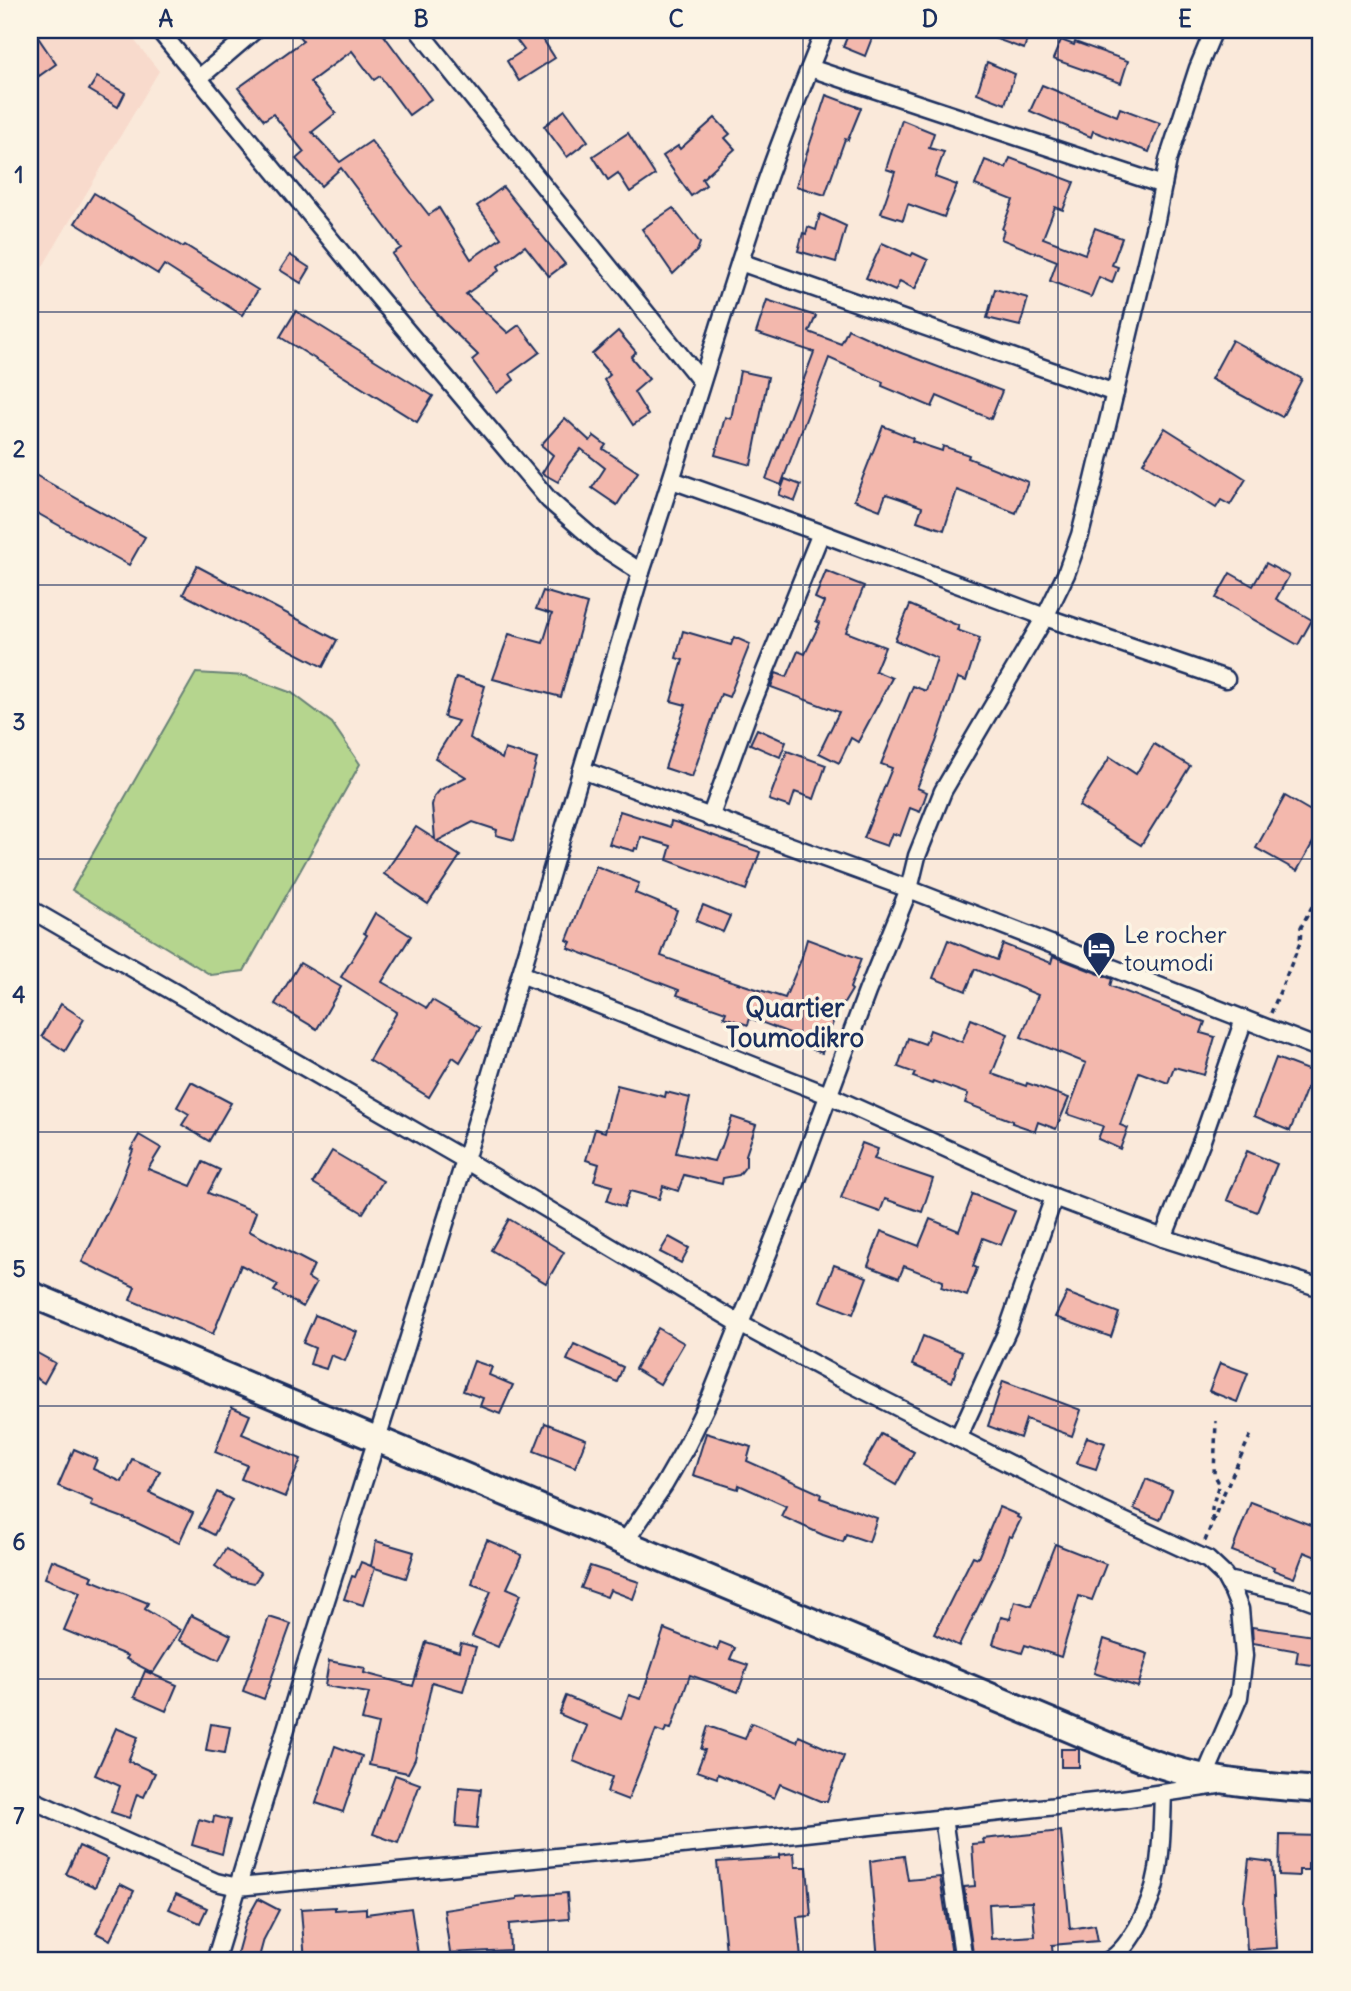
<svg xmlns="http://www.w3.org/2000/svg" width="1351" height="1991" font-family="Delius,sans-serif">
	<rect width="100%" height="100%" fill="#fae9da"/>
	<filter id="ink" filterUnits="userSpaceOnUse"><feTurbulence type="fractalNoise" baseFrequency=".0143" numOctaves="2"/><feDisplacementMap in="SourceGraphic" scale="14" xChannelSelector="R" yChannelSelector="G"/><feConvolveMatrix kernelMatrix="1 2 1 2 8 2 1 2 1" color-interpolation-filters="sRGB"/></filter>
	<g filter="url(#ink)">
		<!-- built -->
		<polygon fill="#f8dacc" points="30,30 126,30 159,71 30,288"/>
		<!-- green -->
		<polygon fill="#b5d58e" stroke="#688276" stroke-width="2" points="196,673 246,676 292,693 332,723 360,764 244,971 211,975 72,890"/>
		<!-- building -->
		<g fill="#f3b8ad" stroke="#1b2f5e" stroke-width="2" fill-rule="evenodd">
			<polygon points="30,30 33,30 56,64 39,76 30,63"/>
			<polygon points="294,30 380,30 431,99 409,115 380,76 374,80 352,51 310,82 336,113 312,132 340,162 371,141 429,215 439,208 471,259 501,238 477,206 503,187 565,264 549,276 525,246 498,266 500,270 466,294 508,333 519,325 540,352 510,374 514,380 497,393 472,360 478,355 447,325 418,292 392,254 401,248 341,168 321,186 296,159 304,152 273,114 264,120 238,88 303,41"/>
			<polygon points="509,30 537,30 555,58 519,81 507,61 524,50"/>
			<polygon points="850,30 875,30 865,56 843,47"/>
			<polygon points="978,30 1030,30 1024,49 977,32"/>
			<polygon points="1061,40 1074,45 1075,42 1128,61 1121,83 1053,59"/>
			<polygon points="987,62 1015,74 1005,104 977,93"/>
			<polygon points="97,77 125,93 118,107 89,90"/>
			<polygon points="1042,85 1117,116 1120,108 1160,123 1149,152 1093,131 1091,137 1030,111"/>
			<polygon points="826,95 861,108 848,140 845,139 825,195 796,186"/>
			<polygon points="565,110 588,141 567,157 544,126"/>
			<polygon points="715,118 730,134 725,138 735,149 702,179 706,185 691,196 663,156 678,146 680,149"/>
			<polygon points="902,120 934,133 929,148 944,152 935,177 957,185 944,217 908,204 903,220 881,213 895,172 886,169"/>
			<polygon points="628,133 655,175 630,192 618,173 608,180 593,156"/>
			<polygon points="1010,158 1074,182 1063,210 1055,207 1043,238 1085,254 1095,228 1122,238 1112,265 1118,267 1112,283 1099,277 1091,297 1050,281 1057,261 1001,239 1004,230 1002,229 1013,200 975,185 985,160 1006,168"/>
			<polygon points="94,193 183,247 185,245 258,290 242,315 164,265 158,274 75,223"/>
			<polygon points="673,208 700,243 697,251 673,274 642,229"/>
			<polygon points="820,214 846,226 836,262 798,251 803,233 806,234 808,227 816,230"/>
			<polygon points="882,243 911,256 913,253 928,260 915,289 900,281 895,291 866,278"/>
			<polygon points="290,255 310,268 301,283 280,270"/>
			<polygon points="995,289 1028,298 1020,326 987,318"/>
			<polygon points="767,300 816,316 809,332 841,344 848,329 896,351 1002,391 991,419 937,396 932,407 882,386 883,382 829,358 781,485 766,479 814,352 756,333"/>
			<polygon points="296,311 433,396 417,422 280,337"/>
			<polygon points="618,331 636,352 631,357 649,379 634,392 648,415 633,425 604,380 610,375 592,354"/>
			<polygon points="1232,340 1302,379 1282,417 1211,379"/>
			<polygon points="740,371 768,377 751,465 715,455 725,417 731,419"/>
			<polygon points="565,418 590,441 594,436 606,445 603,449 638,472 617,505 592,488 605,468 581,449 569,463 558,482 542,473 553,455 541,445"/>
			<polygon points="883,426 913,438 912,441 942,451 943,446 969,455 968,458 1028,482 1016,513 957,490 944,530 917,521 922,507 901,499 886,494 880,510 854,500"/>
			<polygon points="1165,428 1246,479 1230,505 1221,500 1216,508 1143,463"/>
			<polygon points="30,472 145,537 129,565 30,509"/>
			<polygon points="785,479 801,485 795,501 779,495"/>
			<polygon points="1266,563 1289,576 1276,599 1312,620 1298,645 1216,598 1230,573 1253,586"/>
			<polygon points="197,566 337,640 323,667 183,594"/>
			<polygon points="826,571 864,586 846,632 885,647 875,671 892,678 858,742 851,738 839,763 819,753 839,712 771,687 776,673 787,677 798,651 805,654 820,623 816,621 824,602 815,598"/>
			<polygon points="543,591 587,604 561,697 493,679 509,634 543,643 552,614 536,609"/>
			<polygon points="910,605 959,626 957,630 980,638 966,681 958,678 936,742 917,788 927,792 920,812 910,808 900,836 892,833 887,846 864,838 892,768 881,764 913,686 926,691 937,658 895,640"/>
			<polygon points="683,631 731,645 734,637 750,644 729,697 721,694 692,777 665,768 686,705 671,701 683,660 676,658"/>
			<polygon points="456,677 485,686 470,738 502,759 505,749 537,759 514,840 496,835 497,830 473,822 437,841 460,856 428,904 384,874 416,827 435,839 432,805 434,797 440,790 466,777 435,758 458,721 444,717"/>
			<polygon points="757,729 786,742 780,757 750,744"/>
			<polygon points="1154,744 1190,766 1141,845 1079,806 1110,757 1136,774"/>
			<polygon points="787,751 826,765 814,799 795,792 790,807 769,800"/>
			<polygon points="1285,796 1321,817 1321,828 1297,871 1256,848"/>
			<polygon points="620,811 670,827 671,821 678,823 760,852 746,890 667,860 671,846 641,837 638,849 635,848 634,851 609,844"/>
			<polygon points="596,866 639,883 635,893 677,910 661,956 719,977 785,998 801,960 807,939 861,959 850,988 852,990 843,1005 840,1003 822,1053 792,1042 795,1035 750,1018 748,1025 724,1017 726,1012 677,995 679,990 568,948 571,942 567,940"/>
			<polygon points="703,905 730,916 723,932 696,921"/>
			<polygon points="375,913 411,936 382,982 427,1008 432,1000 480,1028 460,1062 453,1057 429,1097 369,1060 397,1012 341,977 367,935 364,933"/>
			<polygon points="948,940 997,960 1003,944 1051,963 1053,956 1112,979 1110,986 1205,1022 1201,1033 1215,1037 1204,1075 1174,1067 1168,1083 1139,1072 1120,1125 1128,1128 1120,1149 1098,1139 1103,1126 1067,1114 1086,1063 1021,1037 1038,995 975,969 966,991 933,978"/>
			<polygon points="300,963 341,987 317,1029 275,1004"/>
			<polygon points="61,1004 84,1019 65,1051 42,1036"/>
			<polygon points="971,1019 1008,1034 992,1074 1026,1086 1027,1083 1069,1098 1056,1129 1038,1122 1035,1131 1012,1123 1013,1121 965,1103 968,1094 933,1081 932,1084 913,1077 915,1073 898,1067 908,1038 925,1044 930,1030 962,1042"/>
			<polygon points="1276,1058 1313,1072 1290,1131 1254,1116"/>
			<polygon points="191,1082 231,1103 209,1141 182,1125 189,1114 177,1107"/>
			<polygon points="617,1085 665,1097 666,1092 690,1098 676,1153 714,1161 718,1151 721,1149 732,1117 756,1125 746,1155 746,1166 739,1175 723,1178 722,1184 684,1175 678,1191 663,1186 659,1199 630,1191 624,1207 607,1201 612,1186 594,1181 599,1164 586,1160 595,1129 605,1132"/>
			<polygon points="139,1135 161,1148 148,1169 191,1186 203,1162 220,1170 208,1193 256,1212 249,1231 314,1265 308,1278 316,1283 303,1307 274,1291 278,1285 241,1265 213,1334 130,1300 135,1287 82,1262 116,1194 133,1150 131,1149"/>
			<polygon points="862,1143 878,1149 874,1159 933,1179 922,1212 885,1199 880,1212 841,1198"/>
			<polygon points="332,1151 383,1181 363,1213 313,1183"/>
			<polygon points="1247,1151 1277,1164 1257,1212 1227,1200"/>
			<polygon points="973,1194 1015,1211 1001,1245 983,1238 973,1266 977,1268 967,1296 941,1287 943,1281 904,1266 899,1278 868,1266 881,1231 919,1246 930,1219 959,1231"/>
			<polygon points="509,1219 564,1252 546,1283 491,1250"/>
			<polygon points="669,1237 689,1248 681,1263 660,1252"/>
			<polygon points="834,1265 867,1277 853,1314 820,1301"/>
			<polygon points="1067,1293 1119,1313 1111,1337 1055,1317"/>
			<polygon points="315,1315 357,1332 345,1361 331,1355 326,1369 310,1364 315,1348 303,1343"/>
			<polygon points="658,1328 684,1343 660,1384 635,1369"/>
			<polygon points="923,1336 962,1352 952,1382 912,1365"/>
			<polygon points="574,1344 623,1367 617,1382 567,1360"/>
			<polygon points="30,1349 55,1363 44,1383 30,1374"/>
			<polygon points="474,1361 492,1367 489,1375 513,1385 500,1414 480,1406 483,1398 463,1391"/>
			<polygon points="1220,1363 1248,1373 1237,1402 1209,1391"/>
			<polygon points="1003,1381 1081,1410 1072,1436 1026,1419 1020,1438 988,1426"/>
			<polygon points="232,1407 250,1415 242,1434 301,1459 285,1497 241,1479 247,1465 215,1452"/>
			<polygon points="545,1423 586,1439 575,1467 534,1451"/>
			<polygon points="706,1433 751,1447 747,1461 821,1494 820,1498 877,1518 869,1542 846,1534 843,1542 823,1535 781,1516 786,1506 739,1485 738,1489 693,1475"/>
			<polygon points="881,1434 914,1452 896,1485 863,1466"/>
			<polygon points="1087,1437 1105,1443 1096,1469 1077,1463"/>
			<polygon points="74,1449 97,1459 93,1469 122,1482 132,1459 160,1471 150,1493 193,1513 179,1543 137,1523 91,1506 93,1501 58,1486"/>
			<polygon points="1146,1479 1172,1490 1160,1520 1134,1509"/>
			<polygon points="217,1492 232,1500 214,1535 199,1527"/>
			<polygon points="1251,1502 1321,1529 1321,1559 1304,1552 1294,1578 1273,1570 1274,1567 1232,1551"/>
			<polygon points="999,1507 1018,1515 1017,1517 1021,1519 1012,1537 1009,1536 997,1568 959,1646 934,1634 973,1556 978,1558"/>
			<polygon points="487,1540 522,1555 507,1588 521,1594 498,1647 472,1636 491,1591 472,1584 477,1564"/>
			<polygon points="376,1541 414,1552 406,1578 372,1567 375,1568 363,1605 344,1599 352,1576 355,1577 361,1562 371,1566"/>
			<polygon points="1055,1544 1106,1564 1092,1600 1079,1596 1061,1657 1025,1645 1022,1653 993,1644 1001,1617 1010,1619 1015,1601 1031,1606"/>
			<polygon points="226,1549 261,1573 254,1583 232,1578 215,1566"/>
			<polygon points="52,1560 93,1576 91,1580 148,1603 145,1609 180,1630 153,1673 126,1659 128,1656 64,1630 80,1592 45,1578"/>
			<polygon points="590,1566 639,1582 633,1599 610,1590 607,1597 581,1588"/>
			<polygon points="191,1615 231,1635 219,1660 179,1640"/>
			<polygon points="269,1617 291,1624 264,1699 243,1691"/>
			<polygon points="1252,1627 1321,1637 1321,1666 1296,1663 1298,1651 1253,1643"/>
			<polygon points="664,1629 717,1650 720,1642 735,1648 730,1659 748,1665 738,1692 690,1675 671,1729 666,1728 664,1733 656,1730 628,1800 607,1792 612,1777 573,1761 587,1726 559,1714 566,1696 621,1719 629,1695 641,1699"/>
			<polygon points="1104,1639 1148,1654 1138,1687 1094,1673"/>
			<polygon points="426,1642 459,1652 461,1643 476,1647 463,1691 432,1682 415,1759 408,1773 369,1765 378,1724 362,1720 369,1693 325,1686 329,1661 365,1668 364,1673 413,1686"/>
			<polygon points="145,1671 177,1685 166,1711 134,1697"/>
			<polygon points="751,1723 797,1742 799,1736 844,1756 827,1801 820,1801 780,1784 774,1798 718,1774 717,1778 697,1771 705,1750 701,1749 708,1726 745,1739"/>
			<polygon points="211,1724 230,1727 225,1753 206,1750"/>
			<polygon points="116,1728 138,1737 128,1761 155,1773 144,1797 137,1794 129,1818 111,1812 120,1786 95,1775"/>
			<polygon points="335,1746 362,1756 343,1812 316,1803"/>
			<rect x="1061" y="1749" width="18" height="18"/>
			<polygon points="395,1775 420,1784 398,1843 373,1834"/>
			<polygon points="459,1787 481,1789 477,1828 456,1826"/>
			<polygon points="214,1816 230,1820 222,1854 192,1845 199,1819 213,1823"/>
			<path d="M1061,1831L1070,1929L1095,1925L1098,1941L1052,1945L1053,1958L974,1961L964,1887L975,1886L972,1844L984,1843L983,1839ZM1032,1902L1035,1936L991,1939L989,1904Z"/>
			<polygon points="1280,1835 1321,1836 1321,1863 1308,1863 1308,1870 1299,1870 1299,1876 1279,1875"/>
			<polygon points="79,1846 108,1859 95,1887 66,1874"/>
			<polygon points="794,1853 795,1867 807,1867 811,1916 797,1917 801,1959 727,1961 717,1862 779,1858 779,1855"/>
			<polygon points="904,1856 908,1880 940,1877 953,1961 878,1961 870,1861"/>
			<polygon points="1249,1859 1272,1862 1277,1948 1247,1950 1244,1901"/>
			<polygon points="120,1884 134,1891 110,1940 96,1933"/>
			<polygon points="567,1893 569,1919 509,1924 510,1950 450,1953 444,1910 517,1899 517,1897"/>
			<polygon points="176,1894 207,1908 200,1923 169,1909"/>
			<polygon points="258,1899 279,1910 264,1939 258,1961 235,1961 246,1921"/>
			<polygon points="335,1907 335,1910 366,1908 366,1914 411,1908 419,1961 305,1961 301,1909"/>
		</g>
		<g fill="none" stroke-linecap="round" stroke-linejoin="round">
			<defs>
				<g id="street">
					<polyline points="159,30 363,279 549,500 604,548 641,572"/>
					<polyline points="418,30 701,381"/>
					<polyline points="810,68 1163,185"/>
					<polyline points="199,78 255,30"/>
					<polyline points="740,262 1115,393"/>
					<polyline points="672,480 821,533 1045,617 1226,679"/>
					<polyline points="582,770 909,889 1321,1049"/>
					<polyline points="710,818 749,711 821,533"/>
					<polyline points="30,909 465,1160 740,1324 836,1376 1098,1509 1208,1560 1224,1575 1233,1592 1240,1609 1244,1656 1239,1697 1205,1776"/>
					<polyline points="521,974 828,1095 1054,1197 1163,1238 1321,1288"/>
					<polyline points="1163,1238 1202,1140 1244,1019"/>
					<polyline points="958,1438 1008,1329 1054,1197"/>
					<polyline points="624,1543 664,1485 687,1445 711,1396 791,1196 867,992 909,889 917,856 943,791 1045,617 1066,574 1080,535 1094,480 1155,225 1168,160 1198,68 1214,30"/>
					<polyline points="1227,1580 1294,1594 1321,1604"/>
					<polyline points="30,1799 182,1867 216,1882 238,1887 778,1836 1122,1799 1218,1785"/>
					<polyline points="943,1818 964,1961"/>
					<path d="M215,1961L303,1673L465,1160L641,572C682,450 718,326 759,203C778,145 802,87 825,30"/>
					<path d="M1108,1961C1121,1953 1129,1941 1137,1928C1163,1884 1161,1843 1163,1794"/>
				</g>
				<path id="primary" d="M30,1294L1050,1721C1092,1738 1143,1762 1187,1773C1231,1784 1276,1787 1321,1790"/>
			</defs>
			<!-- street casing -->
			<use href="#street" stroke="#1b2f5e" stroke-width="21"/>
			<!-- primary casing -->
			<use href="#primary" stroke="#1b2f5e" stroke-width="30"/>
			<!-- path -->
			<g stroke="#1b2f5e" stroke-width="3.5" stroke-dasharray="5 5" stroke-linecap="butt">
				<polyline points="1271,1013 1300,943 1301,927 1321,890"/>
				<polyline points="1212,1521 1212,1508 1219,1483 1214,1474 1216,1421"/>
				<polyline points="1205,1541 1224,1493 1252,1432"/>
			</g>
			<!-- street -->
			<use href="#street" stroke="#fcf5e5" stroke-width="16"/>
			<!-- primary -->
			<use href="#primary" stroke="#fcf5e5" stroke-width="24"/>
		</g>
	</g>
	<!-- grid -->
	<path fill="none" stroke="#1b2f5e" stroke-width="2" stroke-opacity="0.55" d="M293,30V1961M548,30V1961M803,30V1961M1058,30V1961M30,312H1321M30,585H1321M30,859H1321M30,1132H1321M30,1406H1321M30,1679H1321"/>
	<!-- icons -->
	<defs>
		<symbol id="hotel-pin" viewBox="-11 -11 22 30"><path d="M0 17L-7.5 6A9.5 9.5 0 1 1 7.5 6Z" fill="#1b2f5e" stroke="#fcf5e5"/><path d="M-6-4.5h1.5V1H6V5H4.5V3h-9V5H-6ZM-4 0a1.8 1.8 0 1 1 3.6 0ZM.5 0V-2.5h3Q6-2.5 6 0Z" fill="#fff"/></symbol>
	</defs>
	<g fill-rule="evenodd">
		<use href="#hotel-pin" x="1080" y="929" width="38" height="52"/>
	</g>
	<g text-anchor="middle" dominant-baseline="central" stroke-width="7" stroke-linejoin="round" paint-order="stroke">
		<!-- poi labels -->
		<g font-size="24" fill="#1b2f5e" stroke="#fcf5e5" text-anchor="start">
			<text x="1124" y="934">Le rocher<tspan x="1124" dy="28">toumodi</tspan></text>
		</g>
		<!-- neighbourhood labels -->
		<g font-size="26" font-weight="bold" fill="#1b2f5e" stroke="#fcf5e5">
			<text x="795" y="1007">Quartier<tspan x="795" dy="30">Toumodikro</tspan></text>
		</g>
	</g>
	<!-- margin -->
	<rect width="1351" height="1991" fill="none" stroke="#fcf5e5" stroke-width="77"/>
	<rect x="38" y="38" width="1274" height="1914" fill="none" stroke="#1b2f5e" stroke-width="2.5"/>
	<g font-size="23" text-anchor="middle" font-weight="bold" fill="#1b2f5e">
		<text x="166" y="27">A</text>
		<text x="421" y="27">B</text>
		<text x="676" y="27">C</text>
		<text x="930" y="27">D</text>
		<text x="1185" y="27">E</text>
		<text x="19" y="183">1</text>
		<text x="19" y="457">2</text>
		<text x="19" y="730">3</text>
		<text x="19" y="1003">4</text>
		<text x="19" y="1277">5</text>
		<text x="19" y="1550">6</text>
		<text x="19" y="1824">7</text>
	</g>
</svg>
